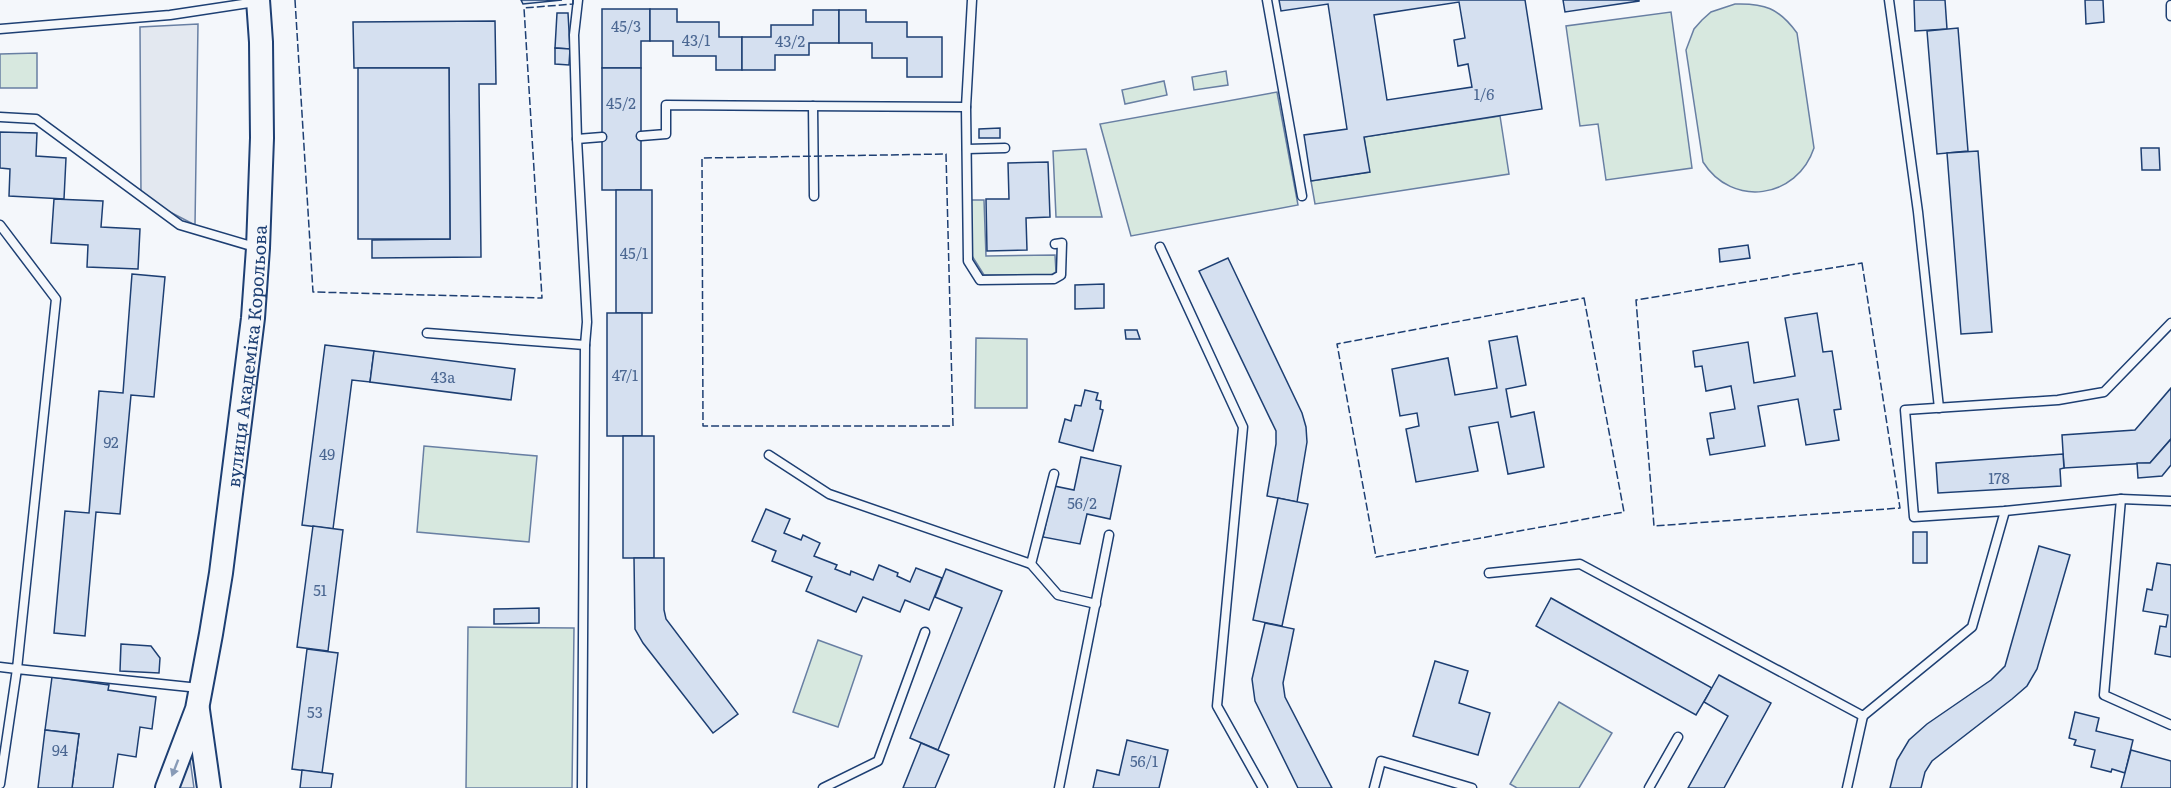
<svg xmlns="http://www.w3.org/2000/svg" width="2171" height="788" font-family="Literata,serif">
	<rect width="100%" height="100%" fill="#f4f7fb"/>
	<!-- green -->
	<g fill="#d7e8df" stroke="#687fa3" stroke-width="1.5">
		<path d="M1735,4C1764,3 1779,8 1797,33L1814,148C1797,199 1732,208 1703,162L1686,50L1694,29L1702,20L1711,12Z"/>
		<polygon points="1671,12 1692,168 1606,180 1598,124 1580,126 1566,26"/>
		<polygon points="37,53 37,88 0,88 0,54"/>
		<polygon points="1226,71 1228,85 1194,90 1192,77"/>
		<polygon points="1164,81 1167,95 1125,104 1122,90"/>
		<polygon points="1277,92 1298,205 1131,236 1100,124"/>
		<polygon points="1500,116 1509,174 1315,204 1311,181 1369,172 1364,137"/>
		<polygon points="1086,149 1102,217 1056,217 1053,151"/>
		<polygon points="971,200 984,200 986,256 1055,255 1056,272 1051,275 984,275 972,256"/>
		<polygon points="976,338 1027,339 1027,408 975,408"/>
		<polygon points="424,446 537,456 529,542 417,532"/>
		<polygon points="468,627 574,628 572,788 466,788"/>
		<polygon points="818,640 862,656 838,727 793,712"/>
		<polygon points="1559,702 1612,733 1579,788 1517,788 1510,784"/>
	</g>
	<!-- parking -->
	<g fill="#e3e8f0" stroke="#687fa3" stroke-width="1.5">
		<polygon points="198,24 195,225 141,197 140,27"/>
		<polygon points="189,752 194,788 177,788"/>
	</g>
	<!-- building -->
	<g fill="#d5e0f0" stroke="#1d3f73" stroke-width="1.5" fill-rule="evenodd">
		<polygon points="521,0 562,0 523,4"/>
		<path d="M1279,0H1525L1542,109L1364,137L1370,172L1311,181L1304,135L1347,129L1328,4L1281,11ZM1459,2L1465,38L1454,40L1458,66L1468,64L1472,87L1387,100L1374,15Z"/>
		<polygon points="1563,0 1639,0 1639,1 1565,12"/>
		<polygon points="1914,0 1945,0 1947,29 1915,31"/>
		<polygon points="2085,0 2103,0 2104,22 2086,24"/>
		<polygon points="602,9 650,9 650,41 641,41 641,68 602,68"/>
		<polygon points="650,9 677,9 677,22 719,22 719,37 742,37 742,70 716,70 716,56 673,56 673,41 650,41"/>
		<polygon points="813,10 839,10 839,43 809,43 809,55 775,55 775,70 742,70 742,37 771,37 771,25 813,25"/>
		<polygon points="839,10 866,10 866,22 907,22 907,37 942,37 942,77 907,77 907,58 872,58 872,43 839,43"/>
		<polygon points="557,13 568,13 570,49 555,48"/>
		<polygon points="495,21 496,84 479,84 481,257 372,258 372,240 450,239 449,68 354,68 353,22"/>
		<polygon points="1958,28 1968,151 1937,154 1927,31"/>
		<polygon points="555,48 570,49 569,65 555,64"/>
		<polygon points="358,68 449,68 450,239 358,239"/>
		<rect x="602" y="68" width="39" height="122"/>
		<polygon points="1000,128 1000,138 979,138 979,129"/>
		<polygon points="0,132 37,133 36,156 66,158 64,199 9,196 10,169 0,168"/>
		<polygon points="2141,148 2159,148 2160,170 2142,170"/>
		<polygon points="1978,151 1992,332 1961,334 1947,153"/>
		<polygon points="1048,162 1050,217 1026,218 1027,250 987,251 986,199 1009,199 1008,163"/>
		<rect x="616" y="190" width="36" height="123"/>
		<polygon points="54,199 103,201 101,227 140,229 138,269 87,267 88,245 51,243"/>
		<polygon points="1748,245 1750,258 1720,262 1719,249"/>
		<polygon points="1228,258 1302,413 1306,427 1307,442 1297,502 1267,496 1276,444 1276,431 1199,271"/>
		<polygon points="132,274 165,277 154,397 131,395 120,514 96,512 85,636 54,633 65,511 89,513 99,391 123,393"/>
		<polygon points="1104,284 1104,308 1075,309 1075,285"/>
		<rect x="607" y="313" width="35" height="123"/>
		<polygon points="1817,313 1823,352 1832,351 1841,409 1834,410 1839,440 1806,445 1798,399 1758,406 1765,446 1710,455 1707,439 1714,438 1710,413 1735,409 1731,386 1706,391 1702,366 1695,367 1693,351 1748,342 1754,383 1795,376 1785,318"/>
		<polygon points="1125,330 1137,330 1140,339 1126,339"/>
		<polygon points="1517,336 1526,385 1506,389 1511,417 1534,412 1544,467 1508,474 1498,422 1469,427 1478,471 1416,482 1406,429 1419,426 1417,413 1400,416 1392,369 1448,358 1455,395 1497,388 1489,341"/>
		<polygon points="325,345 374,351 370,382 352,380 333,529 302,525"/>
		<polygon points="374,351 515,369 511,400 370,382"/>
		<polygon points="2171,388 2171,439 2150,463 2064,468 2062,435 2135,430"/>
		<polygon points="1085,390 1098,393 1096,400 1101,401 1100,409 1103,410 1093,451 1059,442 1065,419 1071,421 1075,405 1081,406"/>
		<rect x="623" y="436" width="31" height="122"/>
		<polygon points="2171,439 2171,465 2162,476 2138,478 2137,463 2150,463"/>
		<polygon points="2063,454 2064,468 2060,469 2061,486 1938,493 1936,463"/>
		<polygon points="1081,457 1121,466 1110,519 1087,514 1080,544 1043,537 1054,486 1074,490"/>
		<polygon points="1278,498 1308,504 1282,626 1253,620"/>
		<polygon points="766,509 790,519 784,533 801,540 803,535 820,543 814,556 837,565 835,569 850,575 851,571 873,580 879,565 898,573 897,576 910,582 916,568 942,578 929,610 905,600 900,612 863,597 856,612 806,591 812,577 772,561 776,551 752,541"/>
		<polygon points="313,526 343,530 328,651 297,647"/>
		<rect x="1913" y="532" width="14" height="31"/>
		<polygon points="2039,546 2070,555 2037,669 2027,686 2012,699 1932,761 1925,772 1921,788 1890,788 1897,760 1909,740 1927,724 1991,680 2005,666"/>
		<polygon points="634,558 664,558 664,610 666,619 738,714 713,733 643,643 635,629"/>
		<polygon points="2157,563 2171,565 2171,657 2155,654 2160,626 2166,627 2168,615 2143,611 2147,589 2152,590"/>
		<polygon points="946,569 1002,591 938,750 910,738 962,608 935,597"/>
		<polygon points="1551,598 1712,688 1696,715 1536,626"/>
		<polygon points="539,608 539,623 494,624 494,609"/>
		<polygon points="1265,623 1294,629 1283,683 1285,697 1332,788 1298,788 1255,701 1252,679"/>
		<polygon points="121,644 151,646 160,658 159,673 120,671"/>
		<polygon points="307,649 338,653 322,773 292,769"/>
		<polygon points="1435,661 1468,671 1459,703 1490,713 1478,755 1413,736"/>
		<polygon points="1719,675 1771,703 1724,788 1688,788 1728,716 1704,702"/>
		<polygon points="52,677 109,685 108,690 156,697 152,729 140,727 136,757 118,754 113,788 72,788 79,734 45,730"/>
		<polygon points="2075,712 2099,718 2096,731 2133,740 2125,773 2112,769 2111,772 2091,767 2095,750 2074,745 2076,740 2069,738"/>
		<polygon points="45,730 79,734 72,788 38,788"/>
		<polygon points="1127,740 1168,750 1159,788 1093,788 1097,770 1119,775"/>
		<polygon points="921,743 949,755 935,788 903,788"/>
		<polygon points="2131,750 2171,761 2171,788 2121,788"/>
		<polygon points="302,770 333,774 331,788 300,788"/>
	</g>
	<g fill="none" stroke-linecap="round" stroke-linejoin="round">
		<defs>
			<g id="lane">
				<polyline points="578,0 574,35 577,139 587,322 585,345 582,788"/>
				<polyline points="972,0 966,107 968,261 980,280 1054,279 1061,275 1062,243 1055,244"/>
				<polyline points="1267,0 1302,196"/>
				<polyline points="1889,0 1918,212 1939,408"/>
				<polyline points="2171,5 2171,16"/>
				<polyline points="0,29 170,15 256,2"/>
				<polyline points="813,106 814,196"/>
				<polyline points="0,117 36,119 180,225 258,248"/>
				<polyline points="641,136 666,134 666,105 966,107"/>
				<polyline points="577,139 602,137"/>
				<polyline points="967,149 1005,148"/>
				<polyline points="0,225 56,299 17,669 0,667"/>
				<polyline points="1160,247 1243,427 1217,706 1263,788"/>
				<polyline points="2171,323 2104,392 2058,400 1905,410 1914,517 2005,511 2121,499 2171,501"/>
				<polyline points="427,333 585,345"/>
				<polyline points="769,455 829,494 1031,564 1054,474"/>
				<polyline points="2121,499 2104,695 2171,725"/>
				<polyline points="1031,564 1058,595 1096,604"/>
				<polyline points="1489,573 1580,564 1863,716 1972,627 2005,511"/>
				<polyline points="0,784 17,669 199,688"/>
				<polyline points="823,788 878,761 925,632"/>
				<polyline points="1059,788 1109,535"/>
				<polyline points="1374,788 1381,761 1472,788"/>
				<polyline points="1649,788 1678,737"/>
				<polyline points="1847,788 1863,716"/>
			</g>
			<g id="secondary">
				<polyline points="198,710 209,788"/>
				<path id="s1" d="M167,788L197,709L211,634L221,573L253,318L258,248L262,138L261,42L258,0"/>
			</g>
		</defs>
		<!-- lane casing -->
		<use href="#lane" stroke="#1d3f73" stroke-width="11"/>
		<!-- secondary casing -->
		<use href="#secondary" stroke="#1d3f73" stroke-width="26"/>
		<!-- lane -->
		<use href="#lane" stroke="#f4f7fb" stroke-width="8"/>
		<!-- secondary -->
		<use href="#secondary" stroke="#f4f7fb" stroke-width="22"/>
		<!-- fence -->
		<g stroke="#1d3f73" stroke-width="1.5" stroke-dasharray="8 3" stroke-linecap="butt">
			<polyline points="295,0 313,292 542,298 524,8 573,4 573,0"/>
			<polygon points="946,154 953,426 703,426 702,158"/>
			<polygon points="1862,263 1900,508 1654,526 1636,300"/>
			<polygon points="1584,298 1624,512 1376,557 1337,344"/>
		</g>
	</g>
	<!-- one-way arrows -->
	<defs><path id="oneway-solid" d="M-6-.8H1V-3.2L6.5 0L1 3.2V.8H-6Z" transform="scale(1.5)"/></defs>
	<use fill="#889bb7" href="#oneway-solid" transform="translate(175 768) rotate(111)"/>
	<g text-anchor="middle" dominant-baseline="central" stroke-width="4.5" stroke-linejoin="round" paint-order="stroke">
		<!-- number labels -->
		<g font-size="15" fill="#4b6792">
			<text x="626" y="25">45/3</text>
			<text x="696" y="39">43/1</text>
			<text x="790" y="40">43/2</text>
			<text x="1484" y="93">1/6</text>
			<text x="621" y="102">45/2</text>
			<text x="634" y="252">45/1</text>
			<text x="625" y="374">47/1</text>
			<text x="443" y="376">43а</text>
			<text x="111" y="441">92</text>
			<text x="327" y="453">49</text>
			<text x="1999" y="477">178</text>
			<text x="1082" y="502">56/2</text>
			<text x="320" y="589">51</text>
			<text x="315" y="711">53</text>
			<text x="60" y="749">94</text>
			<text x="1144" y="760">56/1</text>
		</g>
		<!-- street labels -->
		<g font-size="18" fill="#1d3f73" stroke="#f4f7fb">
			<text stroke="none"><textPath href="#s1" startOffset="441">вулиця Академіка Корольова</textPath></text>
		</g>
	</g>
</svg>
